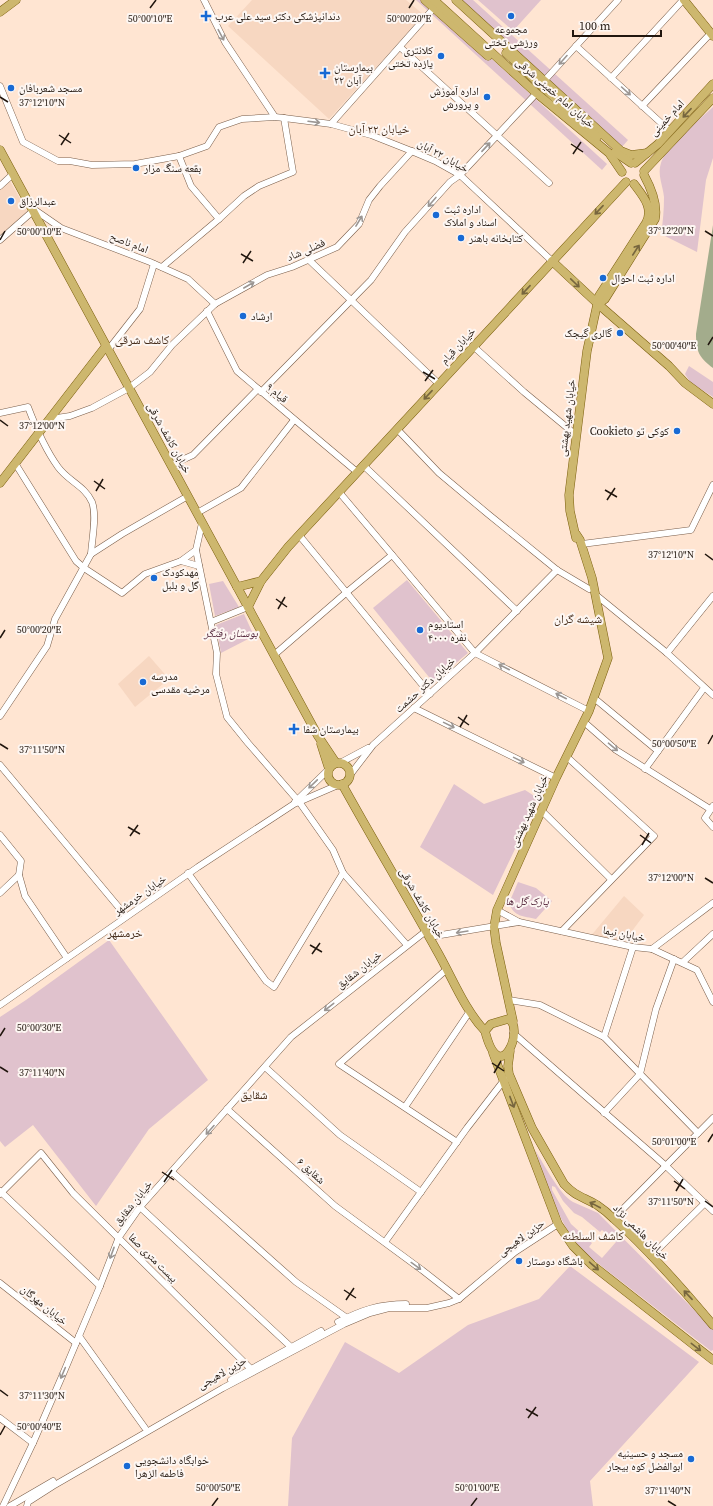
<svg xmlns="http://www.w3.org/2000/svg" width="713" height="1506" font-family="'Source Serif 4','Noto Naskh Arabic',serif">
	<rect width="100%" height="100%" fill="#ffe5d2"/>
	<!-- built -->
	<g fill="#f7d7c1">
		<polygon points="252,0 406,0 424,15 329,119 228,26"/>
		<polygon points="10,181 28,213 0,235 0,189"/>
		<polygon points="149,656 169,679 135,707 118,684"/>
		<polygon points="624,896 644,915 623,943 590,937"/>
	</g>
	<!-- green -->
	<g fill="#e0c2cd" fill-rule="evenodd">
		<polygon points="416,0 427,0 607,164 602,170"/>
		<polygon points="460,0 473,0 628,140 622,147"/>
		<polygon points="478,0 541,0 513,31"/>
		<path d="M713,107V158L706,180L697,252L661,234C663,222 664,209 664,197C663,186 657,174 661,163C665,148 700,119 713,107Z"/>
		<polygon points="689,366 713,382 713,397 690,382 685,374"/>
		<polygon points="407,580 468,653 433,682 373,608"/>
		<polygon points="223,581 239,607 215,616 209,584"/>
		<polygon points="244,614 254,636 221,653 216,625"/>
		<polygon points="454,784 484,804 525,790 539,799 493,895 420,847"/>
		<path d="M518,882L536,888L552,901L536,919C523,916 514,917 509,903Z"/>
		<polygon points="109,940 208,1080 149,1129 96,1206 33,1125 5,1147 0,1141 0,1017 26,1000"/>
		<path d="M535,1150C544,1164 559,1194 573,1202C581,1206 590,1209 598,1213L713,1329V1350L711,1351L591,1258C587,1254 581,1250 578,1245C556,1218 547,1182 535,1150ZM552,1186L555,1187L563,1201L574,1213L582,1217L600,1232L602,1230L616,1242L602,1258L589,1247L592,1243L571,1224L552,1190Z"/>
		<polygon points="570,1266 699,1362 590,1481 593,1506 288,1506 292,1438 345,1342 399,1373 468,1325 539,1299"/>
	</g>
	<!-- water -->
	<path fill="#a3ac8c" d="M713,225V368C699,358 696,351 696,334Z"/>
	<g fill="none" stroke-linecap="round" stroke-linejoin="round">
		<defs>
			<g id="minor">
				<polyline points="204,0 225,42 275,117"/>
				<polyline points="576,46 670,131"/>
				<polyline points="400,47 549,183"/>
				<polyline points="611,78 683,0"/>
				<polyline points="545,80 618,0"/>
				<polyline points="0,86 23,142 58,161 70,161 92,165 135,164 179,156 207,146 219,127 242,119 275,117 284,118 331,124 371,135 409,150 435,161 460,175 552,261"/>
				<polyline points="642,106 711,33"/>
				<polyline points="331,124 434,8"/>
				<polyline points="179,156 191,186 219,219"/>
				<polyline points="0,186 13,174"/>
				<polyline points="32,208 61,228 150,262 188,279 215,304"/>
				<polyline points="0,240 33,211"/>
				<polyline points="309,260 439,384"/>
				<polyline points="162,267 219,219 244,196 259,186 293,172 284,118"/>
				<polyline points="207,311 237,371 357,472"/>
				<polyline points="473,346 524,392 576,435"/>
				<polyline points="108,350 140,309 154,264"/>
				<polyline points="261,392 371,280 405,232 450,182 460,175 533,97"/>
				<path d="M0,413L28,407C36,428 45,449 58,467C68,481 85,486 92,502C97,515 92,539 91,554"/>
				<polyline points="50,419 70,416 92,408 129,388 150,372 172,345 215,304 267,275 292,267 337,247 359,224 369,200 380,186 412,151"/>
				<polyline points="397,429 439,473 488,514 557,570 589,589"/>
				<polyline points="15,463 76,561 84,568 122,593 145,574 181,561 196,550"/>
				<polyline points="171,465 193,455 258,389"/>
				<polyline points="363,465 517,611"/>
				<polyline points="339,492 475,653 589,711"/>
				<polyline points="197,513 241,488 294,420"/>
				<polyline points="202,523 196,550 217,653 216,674 227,717 248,743 300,803 333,850 343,873 407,945"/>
				<polyline points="299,535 430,694"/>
				<polyline points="582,544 691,530 713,485"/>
				<polyline points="181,561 199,566"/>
				<polyline points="596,595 667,653 713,695"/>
				<polyline points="211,622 248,607"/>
				<polyline points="667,653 713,596"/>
				<polyline points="274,655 347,592 392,555"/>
				<polyline points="594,698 658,751"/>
				<polyline points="414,708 556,778"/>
				<polyline points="0,716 47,646 55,619 91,554 122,534 188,496"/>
				<polyline points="584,722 616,750 710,809"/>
				<polyline points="340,763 368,748"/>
				<polyline points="0,765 126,916"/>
				<polyline points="645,769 704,688"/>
				<polyline points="350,775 373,745 475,653 557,570"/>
				<polyline points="295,802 328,770"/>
				<polyline points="713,806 705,818 713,827"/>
				<polyline points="542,811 611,879"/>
				<polyline points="0,835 21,861 19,875 25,896 67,958"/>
				<polyline points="188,873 266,981 274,987 343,873"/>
				<polyline points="0,893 19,875"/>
				<polyline points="497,910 519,922 633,947 652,949 713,903"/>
				<polyline points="562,931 654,836 567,757"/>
				<polyline points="429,937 519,922"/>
				<polyline points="652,949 697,970 713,1002"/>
				<polyline points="683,962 713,934"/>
				<polyline points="447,969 339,1064 457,1142"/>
				<polyline points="509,1000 540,1005 604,1037 698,1133"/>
				<polyline points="0,1005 198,867 294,804 338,785"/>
				<polyline points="513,1033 666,1166 713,1211"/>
				<polyline points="604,1037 633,947"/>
				<polyline points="265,1067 340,1135 421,1192"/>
				<polyline points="405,1107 470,1011"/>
				<polyline points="227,1109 335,1206 422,1270 459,1299"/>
				<polyline points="604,1113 640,1074 656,1009 674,959"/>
				<polyline points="172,1172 296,1282 347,1318"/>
				<polyline points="0,1191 100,1286"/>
				<polyline points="0,1194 41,1153 73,1193 253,1371"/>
				<polyline points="140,1207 291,1347"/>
				<polyline points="614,1218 713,1118"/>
				<polyline points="385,1242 467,1128 505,1079"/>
				<polyline points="651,1256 705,1203"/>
				<polyline points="0,1283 76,1343"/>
				<path d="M338,1322C362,1310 379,1304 406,1304"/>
				<polyline points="79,1336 145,1428"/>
				<polyline points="231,1380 321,1331"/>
				<polyline points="0,1418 33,1443"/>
				<polyline points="3,1506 33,1443 63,1374 100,1286 119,1237 140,1207 291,1037 426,931"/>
				<polyline points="10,1506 53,1481"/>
				<polyline points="27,1506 28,1502 53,1486 223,1388 344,1324 370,1313 389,1308 427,1308 449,1303 459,1299 515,1252 558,1224"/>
			</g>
			<g id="major">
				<polyline points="425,0 488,56"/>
				<polyline points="434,0 535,92 609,153 622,172"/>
				<polyline points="456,0 621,151 631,155 647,153"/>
				<polyline points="684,0 713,36"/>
				<polyline points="0,12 16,0"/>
				<polyline points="506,53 597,137"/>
				<polyline points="0,150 318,736 336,763"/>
				<polyline points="615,152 631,163"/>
				<polyline points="635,163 658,144 713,84"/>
				<polyline points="644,171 713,98"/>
				<polyline points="552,261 598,304 669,366 685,383 713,404"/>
				<path d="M598,304L605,299L655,219C658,205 651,188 644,175"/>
				<polyline points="0,483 106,346"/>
				<path d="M576,538L570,511L569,495L587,351L599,296L646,223C654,208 643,196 634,184"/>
				<polyline points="237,587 261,581"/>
				<polyline points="248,607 261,581 288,547 626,182"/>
				<polyline points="321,744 329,769"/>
				<circle cx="339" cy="774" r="11"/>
				<path d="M342,784C373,840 406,895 437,951C452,977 464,1009 485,1031"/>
				<path d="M508,1019C526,1026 500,1091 485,1031L491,1024Z"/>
				<polyline points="513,1021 496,943 494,927 497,910 556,778 589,711 608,658 592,578 580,540 576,534"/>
				<path d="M510,1051L508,1066L509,1074L532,1128L564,1184C576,1197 584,1197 597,1205C603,1209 609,1214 614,1219C650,1251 682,1288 713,1325"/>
				<polyline points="493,1053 558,1224 573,1246 592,1265 713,1360"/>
			</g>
		</defs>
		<!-- minor casing -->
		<use href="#minor" stroke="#7a5e4a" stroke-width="7"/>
		<!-- major casing -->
		<use href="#major" stroke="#7b5f0d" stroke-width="9"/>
		<!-- minor -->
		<use href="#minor" stroke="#fff" stroke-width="6"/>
		<!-- major -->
		<use href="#major" stroke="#cdb76e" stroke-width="8"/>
	</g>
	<!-- one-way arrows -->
	<defs><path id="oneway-shaft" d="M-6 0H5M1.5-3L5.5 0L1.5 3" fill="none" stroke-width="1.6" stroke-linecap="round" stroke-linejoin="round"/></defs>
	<g stroke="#9b9693">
		<use href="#oneway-shaft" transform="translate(221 35) rotate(62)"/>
		<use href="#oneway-shaft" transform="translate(563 60) rotate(132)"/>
		<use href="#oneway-shaft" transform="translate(626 91) rotate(42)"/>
		<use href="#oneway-shaft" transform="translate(314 122) rotate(7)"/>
		<use href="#oneway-shaft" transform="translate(486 147) rotate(-47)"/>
		<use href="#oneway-shaft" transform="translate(432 202) rotate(131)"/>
		<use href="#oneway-shaft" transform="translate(359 221) rotate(-59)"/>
		<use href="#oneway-shaft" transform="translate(249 285) rotate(-30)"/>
		<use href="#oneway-shaft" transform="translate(504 667) rotate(-153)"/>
		<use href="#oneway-shaft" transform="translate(561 696) rotate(-153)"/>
		<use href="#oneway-shaft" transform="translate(449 725) rotate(26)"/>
		<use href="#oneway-shaft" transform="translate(613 747) rotate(40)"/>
		<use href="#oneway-shaft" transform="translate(519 760) rotate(26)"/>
		<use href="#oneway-shaft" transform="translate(313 784) rotate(136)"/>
		<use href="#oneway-shaft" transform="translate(462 932) rotate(171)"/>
		<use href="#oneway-shaft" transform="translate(329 1007) rotate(142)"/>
		<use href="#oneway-shaft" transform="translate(210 1130) rotate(132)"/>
		<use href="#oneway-shaft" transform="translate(112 1253) rotate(110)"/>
		<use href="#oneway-shaft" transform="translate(416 1266) rotate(36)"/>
		<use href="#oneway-shaft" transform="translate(63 1373) rotate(113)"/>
	</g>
	<g stroke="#77663e">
		<use href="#oneway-shaft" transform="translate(687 113) rotate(133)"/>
		<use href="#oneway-shaft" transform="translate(599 210) rotate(133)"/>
		<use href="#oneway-shaft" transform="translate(636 250) rotate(-57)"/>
		<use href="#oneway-shaft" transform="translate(575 283) rotate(44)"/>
		<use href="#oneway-shaft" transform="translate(526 290) rotate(133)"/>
		<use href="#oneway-shaft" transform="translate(428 395) rotate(133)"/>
		<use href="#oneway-shaft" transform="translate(512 1102) rotate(69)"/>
		<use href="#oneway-shaft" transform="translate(595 1205) rotate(-152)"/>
		<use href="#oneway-shaft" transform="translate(594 1266) rotate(41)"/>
		<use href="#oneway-shaft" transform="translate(688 1295) rotate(-133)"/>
		<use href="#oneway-shaft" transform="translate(696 1347) rotate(38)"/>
	</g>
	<!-- ticks -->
	<path fill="none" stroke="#21160e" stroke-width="1.5" d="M150,8L156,0M409,8L414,0M0,97L8,102M59,135L71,143M571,144L583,152M61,145L69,133M573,154L581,142M705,231L713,236M0,240L5,231M241,254L253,261M243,263L251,251M708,345L713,337M423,372L435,379M425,381L433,370M0,420L8,426M94,481L105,489M605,490L617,497M96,491L103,479M607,500L615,488M705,554L713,560M276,599L287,607M278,609L285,597M0,638L5,630M458,717L469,725M460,727L467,715M0,744L8,749M708,744L713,735M128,827L140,834M640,835L651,843M130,836L138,825M642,845L649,833M705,878L713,883M310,945L322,952M312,954L320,943M0,1036L5,1028M492,1063L504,1071M0,1067L8,1072M494,1073L501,1061M708,1142L713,1134M162,1172L174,1180M674,1181L685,1189M164,1182L172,1170M676,1191L683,1179M705,1201L713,1207M344,1290L356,1298M346,1300L354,1288M0,1390L8,1396M526,1409L538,1416M528,1418L536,1407M0,1435L5,1426M668,1501L676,1506M212,1506L218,1498M471,1506L477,1498"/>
	<!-- markers -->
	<g fill="#186ad4" stroke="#fdf6f2" stroke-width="1.5">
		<path d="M204 10h4v4h4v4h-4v4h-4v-4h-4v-4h4z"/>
		<circle cx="511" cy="16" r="4"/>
		<circle cx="441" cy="56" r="4"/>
		<path d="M323 67h4v4h4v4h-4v4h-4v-4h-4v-4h4z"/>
		<circle cx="11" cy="88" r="4"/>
		<circle cx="487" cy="97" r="4"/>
		<circle cx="136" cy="168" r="4"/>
		<circle cx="11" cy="201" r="4"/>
		<circle cx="436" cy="215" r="4"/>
		<circle cx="461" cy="238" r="4"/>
		<circle cx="603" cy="278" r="4"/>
		<circle cx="243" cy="316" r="4"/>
		<circle cx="620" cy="333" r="4"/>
		<circle cx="677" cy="431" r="4"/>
		<circle cx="154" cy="578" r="4"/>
		<circle cx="420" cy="630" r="4"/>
		<circle cx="143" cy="682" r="4"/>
		<path d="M292 723h4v4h4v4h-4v4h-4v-4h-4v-4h4z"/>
		<circle cx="519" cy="1261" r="4"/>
		<circle cx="691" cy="1459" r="4"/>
		<circle cx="127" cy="1466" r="4"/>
	</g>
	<g text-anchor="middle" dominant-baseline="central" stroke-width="4" stroke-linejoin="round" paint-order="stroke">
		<!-- poi labels -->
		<g font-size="11" fill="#21160e" stroke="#fdf6f2" text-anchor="start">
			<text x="215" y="16">دندانپزشکی دکتر سید علی عرب</text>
			<text x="511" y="29" text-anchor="middle">مجموعه<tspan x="511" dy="13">ورزشی تختی</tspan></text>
			<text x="433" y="50" text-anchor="end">کلانتری<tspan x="433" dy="13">یازده تختی</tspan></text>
			<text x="334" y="67">بیمارستان<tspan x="334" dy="13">۲۲ آبان</tspan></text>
			<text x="19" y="88">مسجد شعربافان</text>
			<text x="479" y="91" text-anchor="end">اداره آموزش<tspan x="479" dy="13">و پرورش</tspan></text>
			<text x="144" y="168">بقعه سنگ مزار</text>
			<text x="19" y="201">عبدالرزاق</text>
			<text x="444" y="209">اداره ثبت<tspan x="444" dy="13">اسناد و املاک</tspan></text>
			<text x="469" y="238">کتابخانه باهنر</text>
			<text x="611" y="278">اداره ثبت احوال</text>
			<text x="251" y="316">ارشاد</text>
			<text x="612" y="333" text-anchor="end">گالری گیجک</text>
			<text x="669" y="431" text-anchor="end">Cookieto کوکی تو</text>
			<text x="162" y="572">مهدکودک<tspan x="162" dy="13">گل و بلبل</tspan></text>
			<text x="428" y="624">استادیوم<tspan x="428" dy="13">۴۰۰۰ نفره</tspan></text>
			<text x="151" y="676">مدرسه<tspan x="151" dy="13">مرضیه مقدسی</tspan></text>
			<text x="303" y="729">بیمارستان شفا</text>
			<text x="527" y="1261">باشگاه دوستار</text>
			<text x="683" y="1453" text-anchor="end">مسجد و حسینیه<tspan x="683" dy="13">ابوالفضل کوه بیجار</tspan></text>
			<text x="135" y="1460">خوابگاه دانشجویی<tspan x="135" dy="13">فاطمه الزهرا</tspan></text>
		</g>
		<!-- street labels -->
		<g font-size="11" fill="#21160e" stroke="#fdf6f2">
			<text transform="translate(555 93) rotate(41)">خیابان امام خمینی شرقی</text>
			<text transform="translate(667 118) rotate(-47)">امام خمینی</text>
			<text transform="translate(443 156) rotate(29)">خیابان ۲۲ آبان</text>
			<text transform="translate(129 243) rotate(21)">امام ناصح</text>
			<text transform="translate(306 250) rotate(-23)">فضلی شاد</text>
			<text transform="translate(458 346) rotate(-47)">خیابان قیام</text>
			<text transform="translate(277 393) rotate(40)">قیام ۹</text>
			<text transform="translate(567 418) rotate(-83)">خیابان شهید بهشتی</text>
			<text transform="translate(169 438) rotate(61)">خیابان کاشف شرقی</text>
			<text transform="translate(425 685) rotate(-42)">خیابان دکتر حشمت</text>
			<text transform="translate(529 811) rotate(-66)">خیابان شهید بهشتی</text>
			<text transform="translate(140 895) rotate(-35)">خیابان خرمشهر</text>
			<text transform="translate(422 903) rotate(60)">خیابان کاشف شرقی</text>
			<text transform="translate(624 934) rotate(11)">خیابان نیما</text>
			<text transform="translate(359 970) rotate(-38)">خیابان شقایق</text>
			<text transform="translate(311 1171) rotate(42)">شقایق ۶</text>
			<text transform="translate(133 1203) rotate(-51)">خیابان شقایق</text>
			<text transform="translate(641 1232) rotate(45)">خیابان هاشمی نژاد</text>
			<text transform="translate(521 1238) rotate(-36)">حزین لاهیجی</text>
			<text transform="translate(153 1258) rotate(45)">بیست متری صفا</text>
			<text transform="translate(44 1305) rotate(39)">خیابان مهرگان</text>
			<text transform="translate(222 1373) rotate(-30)">حزین لاهیجی</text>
		</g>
		<!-- park labels -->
		<g font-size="11" font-style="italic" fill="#4b1c32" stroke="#fdf6f2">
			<text x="231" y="633">بوستان رفتگر</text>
			<text x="527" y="901">پارک گل ها</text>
		</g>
		<!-- neighbourhood labels -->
		<g font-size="12" fill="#482f1d" stroke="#fdf6f2">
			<text x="379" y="129">خیابان ۲۲ آبان</text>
			<text x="142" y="340">کاشف شرقی</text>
			<text x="578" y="619">شیشه گران</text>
			<text x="125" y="933">خرمشهر</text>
			<text x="254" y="1095">شقایق</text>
			<text x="593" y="1236">کاشف السلطنه</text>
		</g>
	</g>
	<g font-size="10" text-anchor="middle" fill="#21160e" stroke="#fdf6f2" stroke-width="4" stroke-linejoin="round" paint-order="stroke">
		<text x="150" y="22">50°00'10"E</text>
		<text x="409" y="22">50°00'20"E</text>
		<text x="42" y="106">37°12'10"N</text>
		<text x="671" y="234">37°12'20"N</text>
		<text x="39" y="235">50°00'10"E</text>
		<text x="674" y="349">50°00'40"E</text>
		<text x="42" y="429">37°12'00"N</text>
		<text x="671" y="558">37°12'10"N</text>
		<text x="39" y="633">50°00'20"E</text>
		<text x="674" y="747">50°00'50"E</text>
		<text x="42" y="753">37°11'50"N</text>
		<text x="671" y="881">37°12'00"N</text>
		<text x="39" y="1031">50°00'30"E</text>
		<text x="42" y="1076">37°11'40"N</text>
		<text x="674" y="1145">50°01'00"E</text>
		<text x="671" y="1205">37°11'50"N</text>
		<text x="42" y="1399">37°11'30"N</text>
		<text x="39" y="1430">50°00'40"E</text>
		<text x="218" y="1491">50°00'50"E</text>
		<text x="477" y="1491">50°01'00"E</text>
		<text x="668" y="1494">37°11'40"N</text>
	</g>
	<!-- scale -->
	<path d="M573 30v6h88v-6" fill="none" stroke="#21160e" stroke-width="2"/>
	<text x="579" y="30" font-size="12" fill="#21160e" stroke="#fdf6f2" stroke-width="3" paint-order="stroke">100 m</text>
</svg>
